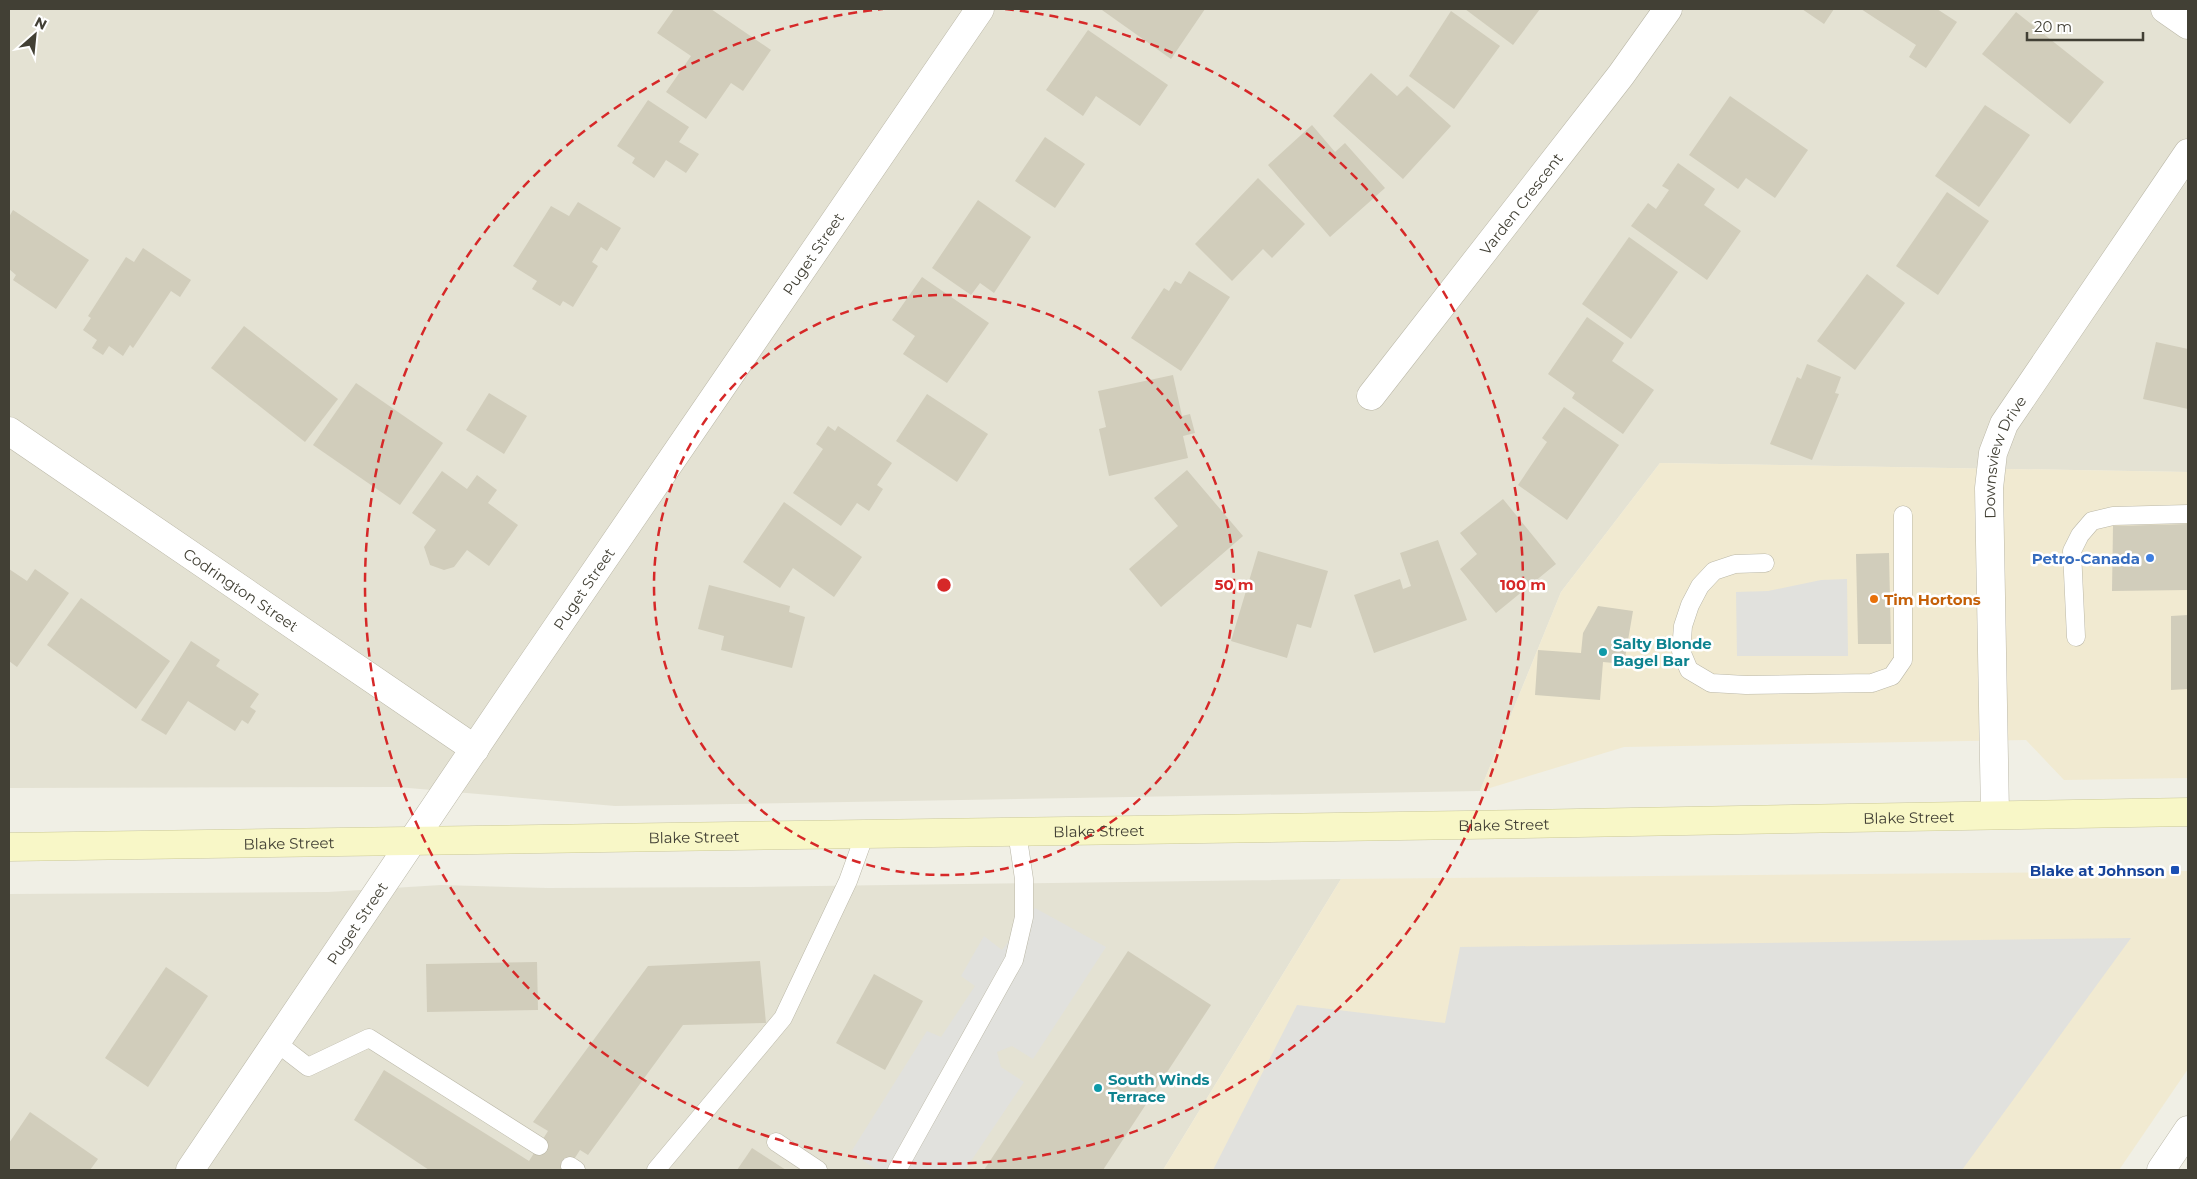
<svg xmlns="http://www.w3.org/2000/svg" width="2197" height="1179" font-family="Montserrat,sans-serif">
	<rect width="100%" height="100%" fill="#f0efe5"/>
	<!-- residential -->
	<g fill="#e4e2d3">
		<polygon points="9,9 2188,9 2188,472 1660,463 1561,592 1480,791 615,806 397,787 9,788"/>
		<polygon points="1341,879 1163,1170 9,1170 9,894 328,892 441,885 548,888 750,887"/>
	</g>
	<!-- commercial -->
	<g fill="#f1ead1">
		<polygon points="1660,463 2188,472 2188,778 2064,780 2026,740 1624,747 1480,791 1561,592"/>
		<polygon points="2188,871 2188,1069 2119,1170 1163,1170 1341,879"/>
	</g>
	<!-- parking -->
	<g fill="#e1e1dd">
		<polygon points="1847,579 1848,656 1737,656 1736,592 1768,591 1821,580"/>
		<polygon points="1035,908 1106,947 1033,1059 1012,1046 997,1052 1001,1067 1024,1082 965,1170 877,1170 851,1152 927,1031 941,1037 975,986 961,976 984,936 1002,950"/>
		<polygon points="2131,938 1962,1170 1213,1170 1297,1005 1445,1023 1460,947"/>
	</g>
	<!-- building -->
	<g fill="#d1cdbb">
		<polygon points="674,9 711,9 771,50 743,91 731,83 706,119 666,92 691,56 657,33"/>
		<polygon points="1103,9 1205,9 1171,59 1102,10"/>
		<polygon points="1465,9 1540,9 1513,45"/>
		<polygon points="1802,9 1834,9 1824,24"/>
		<polygon points="1861,9 1937,9 1957,22 1926,68 1909,57 1916,45"/>
		<polygon points="1451,11 1500,46 1454,109 1409,76"/>
		<polygon points="2016,12 2104,82 2070,124 1982,54"/>
		<polygon points="1088,30 1168,85 1140,126 1096,96 1083,116 1046,90"/>
		<polygon points="1371,73 1397,96 1407,86 1451,126 1403,179 1333,116"/>
		<polygon points="1730,96 1808,150 1775,198 1746,178 1738,189 1689,155"/>
		<polygon points="648,100 689,127 679,142 699,154 686,173 666,160 654,178 632,163 635,158 617,146"/>
		<polygon points="1985,105 2030,135 1979,207 1935,176"/>
		<polygon points="1312,125 1335,152 1345,143 1385,188 1330,237 1268,165"/>
		<polygon points="1045,137 1085,164 1055,208 1015,181"/>
		<polygon points="1678,163 1715,189 1704,205 1741,231 1707,280 1631,226 1648,203 1656,209 1669,190 1662,186"/>
		<polygon points="1258,178 1305,224 1272,258 1263,249 1232,281 1195,244"/>
		<polygon points="1947,192 1989,221 1938,295 1896,266"/>
		<polygon points="978,200 1031,237 994,293 980,283 971,295 932,268"/>
		<polygon points="578,202 621,228 607,251 601,247 592,262 598,266 573,307 563,301 560,306 532,289 537,281 513,266 551,206 569,216"/>
		<polygon points="13,210 89,260 56,309 13,280 16,275 9,269 9,217"/>
		<polygon points="1629,237 1678,272 1631,339 1582,304"/>
		<polygon points="143,248 191,280 180,297 171,291 133,348 130,345 123,356 109,346 103,355 92,348 97,340 83,330 91,318 88,316 126,257 134,262"/>
		<polygon points="1189,271 1230,297 1181,371 1131,338 1164,288 1169,291 1175,281 1181,284"/>
		<polygon points="1867,274 1905,303 1855,370 1817,341"/>
		<polygon points="922,277 989,323 947,383 903,354 915,336 892,320"/>
		<polygon points="1587,317 1624,343 1612,361 1654,390 1623,434 1572,398 1575,393 1548,374"/>
		<polygon points="244,326 338,399 305,442 211,368"/>
		<polygon points="2156,342 2188,349 2188,409 2143,399"/>
		<polygon points="1807,364 1841,377 1835,393 1839,394 1812,460 1770,444 1797,377 1801,379"/>
		<polygon points="1173,375 1182,416 1190,414 1195,433 1183,436 1188,458 1109,476 1099,429 1106,427 1098,391"/>
		<polygon points="356,383 443,443 400,505 313,445"/>
		<polygon points="489,393 527,416 504,454 466,430"/>
		<polygon points="927,394 988,434 957,482 896,441"/>
		<polygon points="1564,407 1619,445 1567,520 1518,485 1547,442 1542,438"/>
		<polygon points="828,426 835,431 838,426 892,463 877,485 883,489 869,511 857,503 841,526 793,493 823,449 816,444"/>
		<polygon points="1187,470 1243,536 1161,607 1129,569 1178,526 1154,498"/>
		<polygon points="442,471 467,489 477,475 497,490 488,503 518,525 489,566 467,550 454,567 444,570 430,565 424,547 436,530 412,513"/>
		<polygon points="1503,499 1556,564 1496,613 1460,569 1477,554 1460,533"/>
		<polygon points="784,502 862,557 834,597 793,568 780,588 743,562"/>
		<polygon points="2188,524 2188,590 2112,591 2113,526"/>
		<polygon points="1438,540 1467,620 1374,653 1354,595 1400,579 1403,589 1411,586 1400,553"/>
		<polygon points="1258,551 1328,571 1311,628 1297,624 1287,658 1231,641"/>
		<polygon points="1889,553 1891,644 1858,644 1856,554"/>
		<polygon points="9,569 27,581 35,569 69,593 17,667 9,661"/>
		<polygon points="709,585 790,606 789,612 805,617 792,668 721,650 724,636 698,629"/>
		<polygon points="81,598 170,661 136,709 47,645"/>
		<polygon points="1598,606 1633,611 1624,664 1603,662 1600,700 1535,695 1538,650 1581,653 1583,633"/>
		<polygon points="2188,615 2188,689 2171,690 2171,616"/>
		<polygon points="191,641 220,660 216,666 259,694 250,707 256,711 248,724 242,720 235,731 188,701 166,735 141,720"/>
		<polygon points="1128,951 1211,1005 1103,1170 984,1170"/>
		<polygon points="760,961 766,1023 683,1025 588,1155 580,1150 567,1170 429,1170 354,1120 384,1070 529,1161 548,1131 533,1122 648,966"/>
		<polygon points="537,962 538,1010 427,1012 426,964"/>
		<polygon points="166,967 208,996 148,1087 105,1058"/>
		<polygon points="874,974 923,1001 885,1070 836,1043"/>
		<polygon points="30,1112 98,1159 90,1170 12,1170 9,1168 9,1143"/>
		<polygon points="752,1148 786,1170 737,1170"/>
	</g>
	<g fill="none" stroke-linecap="round" stroke-linejoin="round">
		<defs>
			<g id="lane">
				<polyline points="1765,563 1735,564 1714,571 1700,586 1690,605 1683,626 1681,651 1689,670 1711,683 1746,685 1872,683 1892,676 1903,660 1903,515"/>
				<polyline points="2076,637 2072,551 2080,535 2092,521 2113,516 2188,514"/>
				<polyline points="277,1043 308,1067 369,1038 539,1146"/>
				<polyline points="776,1142 818,1170"/>
				<polyline points="570,1166 576,1170"/>
				<polyline points="656,1170 783,1018 848,881 865,834"/>
				<polyline points="897,1170 1014,960 1024,917 1024,879 1017,832"/>
			</g>
			<g id="street">
				<polyline points="2165,9 2188,25"/>
				<path id="s1" d="M1371,396L1621,75L1668,9"/>
				<path id="s2" d="M9,431L475,749"/>
				<path id="s3" d="M1995,814L1989,488L1993,453L2004,424L2188,153"/>
				<path id="s4" d="M190,1170L506,702L980,9"/>
				<polyline points="2161,1170 2188,1130"/>
			</g>
			<g id="secondary">
				<path id="s5" d="M9,847L1465,825L2188,812"/>
			</g>
		</defs>
		<!-- lane casing -->
		<use href="#lane" stroke="#bbb8a8" stroke-width="19"/>
		<!-- street casing -->
		<use href="#street" stroke="#bbb8a8" stroke-width="29"/>
		<!-- secondary casing -->
		<use href="#secondary" stroke="#cbc999" stroke-width="29"/>
		<!-- lane -->
		<use href="#lane" stroke="#fff" stroke-width="18"/>
		<!-- street -->
		<use href="#street" stroke="#fff" stroke-width="28"/>
		<!-- secondary -->
		<use href="#secondary" stroke="#f8f7c7" stroke-width="28"/>
	</g>
	<!-- distance rings -->
	<g fill="none" stroke="#d62828" stroke-width="2.5" stroke-dasharray="9 6">
		<circle cx="944" cy="585" r="290"/>
		<path d="M1005 9A579 579 0 1 1 883 9"/>
	</g>
	<!-- markers -->
	<circle fill="#3f7fe0" stroke="#fff" stroke-width="2" cx="2150" cy="558" r="5"/>
	<circle fill="#e8710a" stroke="#fff" stroke-width="2" cx="1874" cy="599" r="5"/>
	<g fill="#0f9aa8" stroke="#fff" stroke-width="2">
		<circle cx="1603" cy="652" r="5"/>
		<circle cx="1098" cy="1088" r="5"/>
	</g>
	<rect fill="#1a4fb4" stroke="#fff" stroke-width="2" x="2170" y="865" width="10" height="10" rx="2.5"/>
	<g text-anchor="middle" dominant-baseline="central" stroke-width="5" stroke-linejoin="round" paint-order="stroke">
		<!-- street labels -->
		<g font-size="15" fill="#424035" stroke="#fff">
			<text stroke="none"><textPath href="#s1" startOffset="244">Varden Crescent</textPath></text>
			<text stroke="none"><textPath href="#s4" startOffset="1108">Puget Street</textPath></text>
			<text stroke="none"><textPath href="#s3" startOffset="360">Downsview Drive</textPath></text>
			<text stroke="none"><textPath href="#s4" startOffset="702">Puget Street</textPath></text>
			<text stroke="none"><textPath href="#s2" startOffset="281">Codrington Street</textPath></text>
			<text stroke="none"><textPath href="#s5" startOffset="1900">Blake Street</textPath></text>
			<text stroke="none"><textPath href="#s5" startOffset="1495">Blake Street</textPath></text>
			<text stroke="none"><textPath href="#s5" startOffset="1090">Blake Street</textPath></text>
			<text stroke="none"><textPath href="#s5" startOffset="685">Blake Street</textPath></text>
			<text stroke="none"><textPath href="#s5" startOffset="280">Blake Street</textPath></text>
			<text stroke="none"><textPath href="#s4" startOffset="298">Puget Street</textPath></text>
		</g>
		<!-- shop labels -->
		<g font-size="15" font-weight="bold" fill="#366cbe" stroke="#fff" text-anchor="end">
			<text x="2140" y="558">Petro-Canada</text>
		</g>
		<!-- food labels -->
		<g font-size="15" font-weight="bold" fill="#c56008" stroke="#fff" text-anchor="start">
			<text x="1884" y="599">Tim Hortons</text>
		</g>
		<!-- culture labels -->
		<g font-size="15" font-weight="bold" fill="#0d838f" stroke="#fff" text-anchor="start">
			<text x="1613" y="643">Salty Blonde<tspan x="1613" dy="17">Bagel Bar</tspan></text>
			<text x="1108" y="1079">South Winds<tspan x="1108" dy="17">Terrace</tspan></text>
		</g>
		<!-- transit labels -->
		<g font-size="15" font-weight="bold" fill="#164399" stroke="#fff" text-anchor="end">
			<text x="2165" y="870">Blake at Johnson</text>
		</g>
	</g>
	<circle cx="944" cy="585" r="8" fill="#d62828" stroke="#fff" stroke-width="2.5"/>
	<g font-size="15" text-anchor="middle" font-weight="bold" fill="#d62828" stroke="#fff" stroke-width="5" stroke-linejoin="round" paint-order="stroke">
		<text x="1234" y="590">50 m</text>
		<text x="1523" y="590">100 m</text>
	</g>
	<!-- border -->
	<rect width="2197" height="1179" fill="none" stroke="#424035" stroke-width="20"/>
	<!-- north arrow -->
	<g transform="translate(35 35) rotate(27)" stroke="#ffffff" stroke-width="4" paint-order="stroke">
	<path d="M0-4L9 19L0 12L-9 19Z" fill="#424035"/>
	<text y="-8" font-size="14" font-weight="bold" text-anchor="middle" fill="#424035">N</text>
	</g>
	<!-- scale -->
	<path d="M2027 32v8h116v-8" fill="none" stroke="#424035" stroke-width="2.5"/>
	<text x="2034" y="32" font-size="15" fill="#424035" stroke="#ffffff" stroke-width="4" paint-order="stroke">20 m</text>
</svg>
